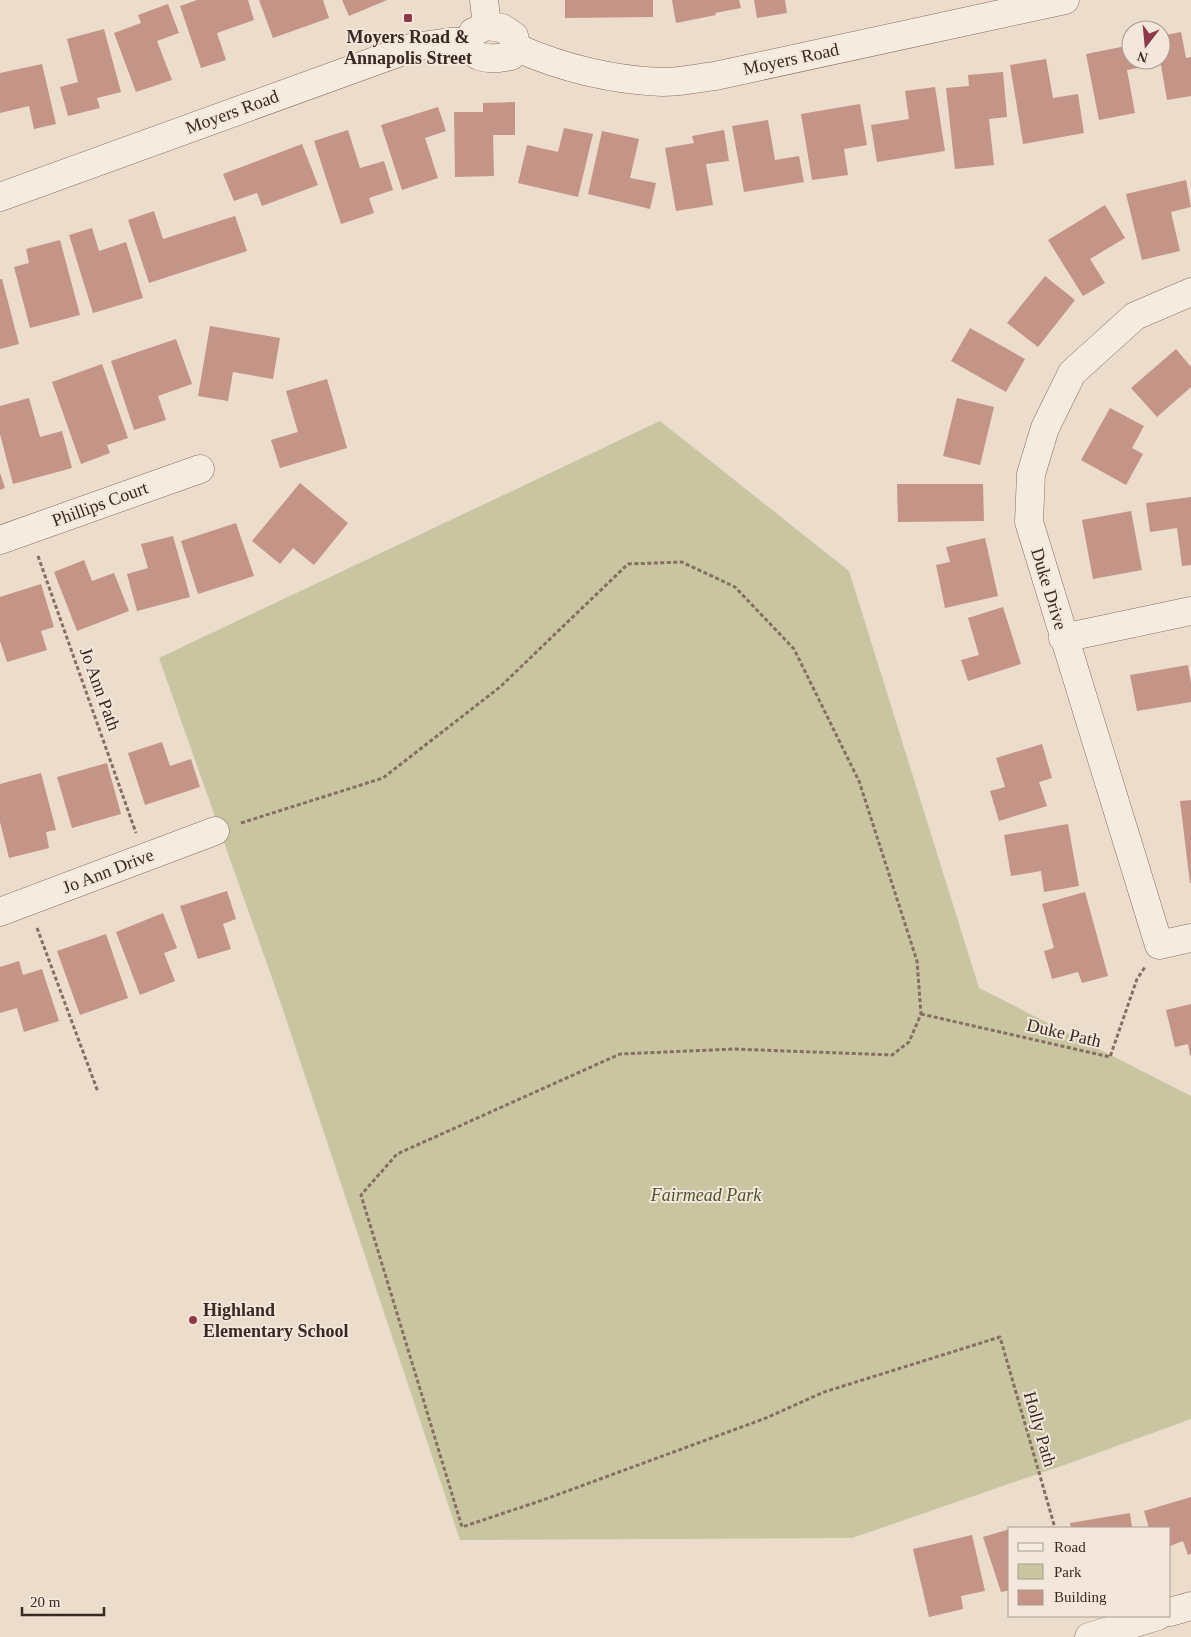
<svg xmlns="http://www.w3.org/2000/svg" width="1191" height="1637" font-family="'Times New Roman',serif">
	<rect width="100%" height="100%" fill="#ebdccc"/>
	<!-- green -->
	<polygon fill="#c8c5a0" points="660,421 849,571 979,988 1191,1096 1191,1419 1067,1464 852,1538 460,1540 278,995 159,658"/>
	<!-- building -->
	<g fill="#c49486">
		<polygon points="197,0 248,0 254,20 217,33 226,60 201,68 180,6"/>
		<polygon points="259,0 323,0 329,18 273,38"/>
		<polygon points="342,0 387,0 349,16"/>
		<polygon points="565,0 653,0 653,17 565,18"/>
		<polygon points="672,0 739,0 741,8 715,13 716,15 676,23"/>
		<polygon points="754,0 785,0 787,13 757,18"/>
		<polygon points="168,4 179,33 157,41 172,80 136,92 114,33 141,23 138,15"/>
		<polygon points="104,29 121,92 97,98 100,108 68,116 60,87 78,82 67,39"/>
		<polygon points="1181,32 1186,58 1191,57 1191,96 1167,100 1160,60 1161,36"/>
		<polygon points="1131,45 1131,60 1148,60 1149,66 1127,70 1135,113 1099,120 1086,54"/>
		<polygon points="1046,59 1053,98 1078,94 1084,133 1023,144 1010,65"/>
		<polygon points="42,64 56,124 34,129 29,106 0,113 0,73"/>
		<polygon points="1003,72 1007,117 989,119 994,165 955,169 946,88 969,86 968,75"/>
		<polygon points="935,87 945,151 877,162 871,125 909,119 905,91"/>
		<polygon points="515,102 515,135 493,135 494,176 455,177 454,112 483,112 483,103"/>
		<polygon points="860,104 867,145 844,149 848,175 812,180 801,114"/>
		<polygon points="438,107 446,131 425,138 438,178 402,190 381,125"/>
		<polygon points="768,120 775,160 799,156 804,182 744,192 732,126"/>
		<polygon points="564,128 593,134 578,197 518,183 527,145 558,152"/>
		<polygon points="348,130 360,168 384,161 393,190 369,198 374,213 341,224 314,141"/>
		<polygon points="724,130 729,161 706,164 713,205 676,211 665,148 694,143 692,136"/>
		<polygon points="602,131 639,139 630,178 656,183 650,209 588,194"/>
		<polygon points="302,144 318,185 262,206 257,193 234,201 223,174"/>
		<polygon points="1186,180 1191,207 1171,212 1180,251 1142,260 1126,194"/>
		<polygon points="1105,205 1125,238 1090,259 1105,283 1083,296 1048,240"/>
		<polygon points="154,211 163,239 235,216 247,251 149,283 128,220"/>
		<polygon points="92,228 99,251 126,242 143,298 93,313 69,235"/>
		<polygon points="60,240 80,315 30,328 14,267 29,263 26,249"/>
		<polygon points="1045,276 1075,300 1038,347 1007,323"/>
		<polygon points="0,279 2,279 19,344 0,349"/>
		<polygon points="210,326 280,338 273,379 233,372 228,401 198,396"/>
		<polygon points="970,328 1025,359 1006,392 951,361"/>
		<polygon points="176,339 192,384 158,396 166,420 134,430 111,361"/>
		<polygon points="1176,349 1191,367 1191,387 1157,417 1131,388"/>
		<polygon points="102,364 128,438 107,445 110,453 81,464 52,382"/>
		<polygon points="327,379 347,448 280,468 271,440 298,432 286,391"/>
		<polygon points="29,398 40,437 62,431 72,468 13,484 0,434 0,406"/>
		<polygon points="957,398 994,407 980,465 943,456"/>
		<polygon points="1110,408 1144,426 1132,448 1143,454 1126,485 1081,460"/>
		<polygon points="0,473 5,488 0,490"/>
		<polygon points="300,483 348,523 314,565 293,548 280,564 252,541"/>
		<polygon points="897,484 983,484 984,521 898,522"/>
		<polygon points="1191,497 1191,565 1182,566 1177,528 1150,532 1146,503"/>
		<polygon points="1131,511 1142,570 1093,579 1082,520"/>
		<polygon points="236,523 254,576 198,594 181,541"/>
		<polygon points="173,536 190,597 137,611 127,574 148,568 141,544"/>
		<polygon points="985,538 998,596 945,608 936,565 950,562 946,547"/>
		<polygon points="84,560 92,581 114,573 129,611 77,631 54,572"/>
		<polygon points="41,584 54,627 41,631 47,650 7,662 0,641 0,597"/>
		<polygon points="1003,607 1021,664 968,681 961,660 979,655 968,618"/>
		<polygon points="1188,665 1191,683 1191,702 1137,711 1130,675"/>
		<polygon points="162,742 170,766 191,759 200,787 145,805 128,753"/>
		<polygon points="1042,744 1052,778 1039,782 1047,806 999,821 990,791 1005,787 996,758"/>
		<polygon points="107,763 121,814 72,828 57,777"/>
		<polygon points="41,773 56,830 46,832 49,848 9,858 0,822 0,784"/>
		<polygon points="1191,800 1191,883 1190,883 1180,801"/>
		<polygon points="1068,824 1079,886 1044,892 1041,871 1011,876 1004,835"/>
		<polygon points="227,891 236,919 223,924 231,949 198,959 180,906"/>
		<polygon points="1085,892 1108,976 1082,983 1078,972 1052,979 1044,951 1054,948 1042,904"/>
		<polygon points="163,913 177,948 164,953 175,981 140,995 116,932"/>
		<polygon points="106,934 128,998 80,1015 57,951"/>
		<polygon points="19,961 23,975 42,969 59,1021 24,1032 17,1008 0,1013 0,967"/>
		<polygon points="1191,1004 1191,1055 1190,1056 1188,1044 1175,1047 1166,1010"/>
		<polygon points="1191,1497 1191,1554 1188,1555 1183,1541 1170,1546 1170,1528 1149,1528 1144,1511"/>
		<polygon points="1130,1513 1132,1528 1071,1528 1070,1523"/>
		<polygon points="1010,1529 1010,1590 1001,1592 983,1537"/>
		<polygon points="972,1535 985,1591 961,1596 963,1609 929,1617 913,1549"/>
	</g>
	<g fill="none" stroke-linecap="round" stroke-linejoin="round">
		<defs>
			<g id="minor">
				<polyline points="484,0 487,26"/>
				<path d="M487,26L502,28L514,36L517,48L511,56C500,58 483,61 474,53C471,51 469,45 468,42L473,32Z"/>
				<path d="M517,48C563,68 612,80 662,82C679,82 698,78 715,76L1065,0"/>
				<polyline points="0,197 414,47 450,42 468,42"/>
				<polyline points="1191,292 1135,316 1072,373 1045,428 1031,474 1029,522 1159,945 1191,938"/>
				<polyline points="0,540 200,469"/>
				<polyline points="1063,638 1191,611"/>
				<polyline points="0,912 215,831"/>
				<polyline points="1170,1612 1191,1606"/>
				<polyline points="1089,1637 1158,1616"/>
			</g>
		</defs>
		<!-- minor casing -->
		<use href="#minor" stroke="#866e61" stroke-width="29"/>
		<!-- path -->
		<g stroke="#866e61" stroke-width="3" stroke-dasharray="4 2.5" stroke-linecap="butt">
			<polyline points="38,556 136,833"/>
			<polyline points="241,823 383,778 500,687 628,564 682,562 735,587 794,649 859,781 917,961 921,1014 909,1042 892,1055 735,1049 620,1054 397,1154 361,1195 462,1527 543,1500 766,1418 824,1392 1000,1337 1055,1528"/>
			<polyline points="37,928 98,1092"/>
			<polyline points="921,1014 1110,1057 1137,979 1145,967"/>
		</g>
		<!-- minor -->
		<use href="#minor" stroke="#f6ebdf" stroke-width="28"/>
	</g>
	<!-- markers -->
	<g fill="#8f3849" stroke="#f3e7db" stroke-width="2">
		<rect x="403" y="13" width="10" height="10" rx="2.5"/>
		<circle cx="193" cy="1320" r="5"/>
	</g>
	<g text-anchor="middle" dominant-baseline="central" stroke-width="4" stroke-linejoin="round" paint-order="stroke">
		<!-- poi labels -->
		<g font-size="18" font-weight="bold" fill="#392923" stroke="#f3e7db">
			<text x="408" y="37">Moyers Road &amp;<tspan x="408" dy="21">Annapolis Street</tspan></text>
			<text x="203" y="1310" text-anchor="start">Highland<tspan x="203" dy="21">Elementary School</tspan></text>
		</g>
		<!-- street labels -->
		<g font-size="18" fill="#392923" stroke="#f3e7db">
			<text transform="translate(791 59) rotate(-12)">Moyers Road</text>
			<text transform="translate(232 112) rotate(-20)">Moyers Road</text>
			<text transform="translate(100 504) rotate(-20)">Phillips Court</text>
			<text transform="translate(1049 589) rotate(73)">Duke Drive</text>
			<text transform="translate(100 689) rotate(70)">Jo Ann Path</text>
			<text transform="translate(108 871) rotate(-21)">Jo Ann Drive</text>
			<text transform="translate(1064 1033) rotate(13)">Duke Path</text>
			<text transform="translate(1040 1429) rotate(74)">Holly Path</text>
		</g>
		<!-- park labels -->
		<g font-size="18" font-style="italic" fill="#50532c" stroke="#f3e7db">
			<text x="706" y="1195">Fairmead Park</text>
		</g>
	</g>
	<!-- legend -->
	<rect x="1008" y="1527" width="162" height="90" fill="#f3e7db" stroke="#a99b91"/>
	<rect x="1018" y="1543" width="25" height="8" fill="#f6ebdf" stroke="#a99b91"/>
	<text x="1054" y="1552" font-size="15" fill="#392923">Road</text>
	<rect x="1018" y="1564" width="25" height="15" fill="#c8c5a0" stroke="#a99b91"/>
	<text x="1054" y="1577" font-size="15" fill="#392923">Park</text>
	<rect x="1018" y="1590" width="25" height="15" fill="#c49486" stroke="#a99b91"/>
	<text x="1054" y="1602" font-size="15" fill="#392923">Building</text>
	<!-- north arrow -->
	<g transform="translate(1146 45) rotate(196)"><circle r="24" fill="#f3e7db" stroke="#a99b91"/>
	<path d="M0-4L9 19L0 12L-9 19Z" fill="#8f3849"/>
	<text y="-8" font-size="14" font-weight="bold" text-anchor="middle" fill="#392923">N</text>
	</g>
	<!-- scale -->
	<path d="M22 1607v8h82v-8" fill="none" stroke="#392923" stroke-width="2.5"/>
	<text x="30" y="1607" font-size="15" fill="#392923" stroke="#f3e7db" stroke-width="4" paint-order="stroke">20 m</text>
</svg>
